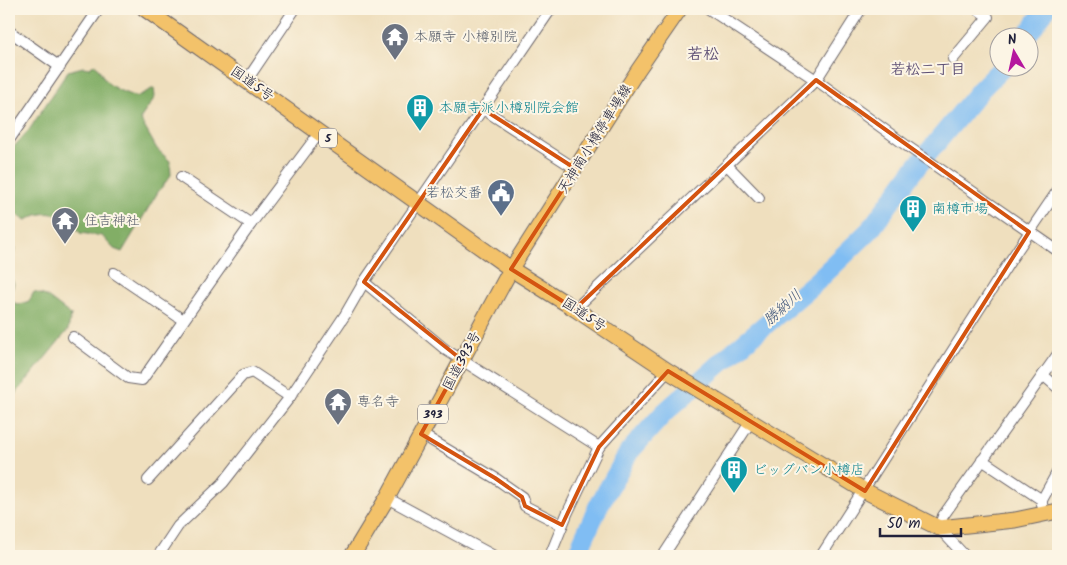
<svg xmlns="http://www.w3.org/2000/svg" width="1067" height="565" font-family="Kalam,'Klee One',sans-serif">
	<rect width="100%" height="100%" fill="#fcf5e5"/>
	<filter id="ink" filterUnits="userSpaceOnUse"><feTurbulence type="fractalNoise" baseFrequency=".02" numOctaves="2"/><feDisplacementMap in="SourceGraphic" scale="10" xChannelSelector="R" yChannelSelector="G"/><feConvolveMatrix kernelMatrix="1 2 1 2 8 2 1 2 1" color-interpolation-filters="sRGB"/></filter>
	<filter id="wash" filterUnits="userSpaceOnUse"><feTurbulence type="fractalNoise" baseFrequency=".0096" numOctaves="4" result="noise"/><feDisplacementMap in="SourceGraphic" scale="20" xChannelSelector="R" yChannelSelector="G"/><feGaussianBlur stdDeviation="1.12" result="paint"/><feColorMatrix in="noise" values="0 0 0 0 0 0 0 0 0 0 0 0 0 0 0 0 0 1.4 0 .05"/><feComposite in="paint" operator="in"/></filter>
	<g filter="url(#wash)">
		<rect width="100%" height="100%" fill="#efdfbe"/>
		<!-- forest -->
		<g fill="#82ae66" stroke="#526850">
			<path d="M94,64C101,69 101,76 106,81C113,89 126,93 136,97L154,88L155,97L140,119L157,149L170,161L171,175L158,192L122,252L114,249L102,236L80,233C71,222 57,211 42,214C37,214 31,218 26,220L9,211V152L29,130L68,71L83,67L90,68Z"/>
			<path d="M9,243L16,248C11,260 7,272 14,284L9,298Z"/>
			<polygon points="34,292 46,296 71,315 68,330 18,391 9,406 9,299 18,305 29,301"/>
		</g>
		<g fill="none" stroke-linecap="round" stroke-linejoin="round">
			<!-- river -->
			<g stroke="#80bdf3" stroke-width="20">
				<polyline points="1025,38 1046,9"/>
				<polyline points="578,556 583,540 598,507 629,452 664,413 726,358 817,281 870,230 913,171 981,89 1002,68"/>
			</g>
		</g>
	</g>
	<g filter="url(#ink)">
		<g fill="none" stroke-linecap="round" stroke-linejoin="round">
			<defs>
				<g id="minor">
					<polyline points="709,9 816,80 907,146 1058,251"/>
					<polyline points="9,31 60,67"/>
					<polyline points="953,59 988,17 977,9"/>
					<polyline points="247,80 295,9"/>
					<polyline points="483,109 576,169"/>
					<polyline points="9,140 99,9"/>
					<polyline points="727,165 759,198"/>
					<polyline points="181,177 251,224"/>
					<polyline points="114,273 183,320"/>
					<polyline points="364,282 446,350 599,447"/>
					<polyline points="575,309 816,80 861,9"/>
					<polyline points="73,337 128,378 142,380 251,224 320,132"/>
					<polyline points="1043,375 1058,388"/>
					<polyline points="421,434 495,478 522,497 525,506 562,525"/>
					<polyline points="982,460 1042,500"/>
					<polyline points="148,480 243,375 252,372 290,397"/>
					<polyline points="387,498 494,556"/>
					<polyline points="1042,505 1042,500 1058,471"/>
					<polyline points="158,556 178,526 223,483 290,397 345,315 364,282 551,9"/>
					<polyline points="550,556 567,514 599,447 668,371"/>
					<polyline points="663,556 751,421"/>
					<polyline points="821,556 1012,258 1058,190"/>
					<polyline points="965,556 939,528 943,516 1058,354"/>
				</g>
				<polyline id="major" points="511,269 638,70 680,9"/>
				<g id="highway">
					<polyline points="145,9 511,269 575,309 668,371 865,491 939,528 1015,520 1058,511"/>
					<polyline points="352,556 387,498 511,269"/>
				</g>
			</defs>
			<!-- minor casing -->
			<use href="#minor" stroke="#6a6469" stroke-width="12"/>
			<!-- major casing -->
			<use href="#major" stroke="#6a6469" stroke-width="16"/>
			<!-- highway casing -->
			<use href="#highway" stroke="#6a6469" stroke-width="17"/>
			<!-- minor -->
			<use href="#minor" stroke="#fff" stroke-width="10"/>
			<!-- major -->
			<use href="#major" stroke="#f3c26a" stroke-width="14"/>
			<!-- highway -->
			<use href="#highway" stroke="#f3c26a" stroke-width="15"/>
		</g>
	</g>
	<!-- marked area -->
	<path fill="none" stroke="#d45411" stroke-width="4" stroke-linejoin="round" d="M816,80L1029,232L865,491L668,371L599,447L562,525L525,506L522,497L495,478L421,434L462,360L364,282L483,109L576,169L511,269L575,309Z"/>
	<!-- icons -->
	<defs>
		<symbol id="temple-pin" viewBox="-11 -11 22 30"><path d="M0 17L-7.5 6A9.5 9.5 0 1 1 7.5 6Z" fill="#6b7280" stroke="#fcf5e5"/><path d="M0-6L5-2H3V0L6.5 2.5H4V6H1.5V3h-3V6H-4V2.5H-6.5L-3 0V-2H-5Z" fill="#fff"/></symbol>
		<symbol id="building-pin" viewBox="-11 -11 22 30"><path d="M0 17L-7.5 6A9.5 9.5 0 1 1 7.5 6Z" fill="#0f9aa8" stroke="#fcf5e5"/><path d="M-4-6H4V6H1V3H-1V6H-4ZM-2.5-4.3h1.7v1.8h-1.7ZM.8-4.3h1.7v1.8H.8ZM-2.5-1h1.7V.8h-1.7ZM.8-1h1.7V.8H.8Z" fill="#fff"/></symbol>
		<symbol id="civic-pin" viewBox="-11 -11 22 30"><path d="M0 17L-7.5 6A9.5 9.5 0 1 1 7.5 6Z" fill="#5c6f8a" stroke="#fcf5e5"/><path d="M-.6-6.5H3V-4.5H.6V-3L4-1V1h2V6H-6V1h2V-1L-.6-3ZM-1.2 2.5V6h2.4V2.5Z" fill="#fff"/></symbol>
	</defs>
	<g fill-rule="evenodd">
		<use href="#temple-pin" x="379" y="21" width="32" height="43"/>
		<use href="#building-pin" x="404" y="92" width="32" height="43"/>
		<use href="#civic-pin" x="485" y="177" width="32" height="43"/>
		<use href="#building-pin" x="897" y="193" width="32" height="43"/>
		<use href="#temple-pin" x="49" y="205" width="32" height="43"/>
		<use href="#temple-pin" x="322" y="386" width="32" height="43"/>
		<use href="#building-pin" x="718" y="454" width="32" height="43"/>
	</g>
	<g text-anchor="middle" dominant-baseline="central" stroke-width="4" stroke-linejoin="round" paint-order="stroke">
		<!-- shield labels -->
		<g fill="#fcf5e5" stroke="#63616e" stroke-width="1">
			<rect x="319" y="128.5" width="18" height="19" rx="4"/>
			<rect x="418" y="404.5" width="30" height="19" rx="4"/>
		</g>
		<g font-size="12" font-weight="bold" fill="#22223b">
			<text x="328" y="138">5</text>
			<text x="433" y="414">393</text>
		</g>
		<!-- worship labels -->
		<g font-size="14" fill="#5b616d" stroke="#fcf5e5" text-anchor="start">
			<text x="414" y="37">本願寺 小樽別院</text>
			<text x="84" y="221">住吉神社</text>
			<text x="357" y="402">専名寺</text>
		</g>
		<!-- street labels -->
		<g font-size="14" fill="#22223b" stroke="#fcf5e5">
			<text transform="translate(252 84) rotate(35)">国道5号</text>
			<text transform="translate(595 139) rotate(-58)">天神南小樽停車場線</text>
			<text transform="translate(584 315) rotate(33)">国道5号</text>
			<text transform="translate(462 361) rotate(-62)">国道393号</text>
		</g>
		<!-- culture labels -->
		<g font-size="14" fill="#0d838f" stroke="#fcf5e5" text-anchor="start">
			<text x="439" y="108">本願寺派小樽別院会館</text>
			<text x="932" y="209">南樽市場</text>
			<text x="753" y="470">ビッグバン小樽店</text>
		</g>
		<!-- service labels -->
		<g font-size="14" fill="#4e5e75" stroke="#fcf5e5" text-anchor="end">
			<text x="482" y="193">若松交番</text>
		</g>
		<!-- neighbourhood labels -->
		<g font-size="15" font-weight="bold" fill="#5f5176" stroke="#fcf5e5">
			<text x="928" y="70">若松二丁目</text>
		</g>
		<!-- water labels -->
		<g font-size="15" font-style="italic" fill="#43587b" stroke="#fcf5e5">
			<text transform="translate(783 308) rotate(-42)">勝納川</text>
		</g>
		<!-- quarter labels -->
		<g font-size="16" font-weight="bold" fill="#5f5176" stroke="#fcf5e5">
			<text x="703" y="54">若松</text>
		</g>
	</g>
	<!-- margin -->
	<rect width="1067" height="565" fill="none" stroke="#fcf5e5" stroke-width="30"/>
	<!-- north arrow -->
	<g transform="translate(1014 52) rotate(351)"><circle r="24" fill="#fcf5e5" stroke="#a5a1a1"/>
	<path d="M0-4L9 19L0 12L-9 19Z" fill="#b5179e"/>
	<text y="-8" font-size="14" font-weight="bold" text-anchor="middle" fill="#22223b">N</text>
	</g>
	<!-- scale -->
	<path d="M880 528v8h81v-8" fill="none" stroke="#22223b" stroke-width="2.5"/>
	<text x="887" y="528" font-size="15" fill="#22223b" stroke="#fcf5e5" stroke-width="4" paint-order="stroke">50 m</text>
</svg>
